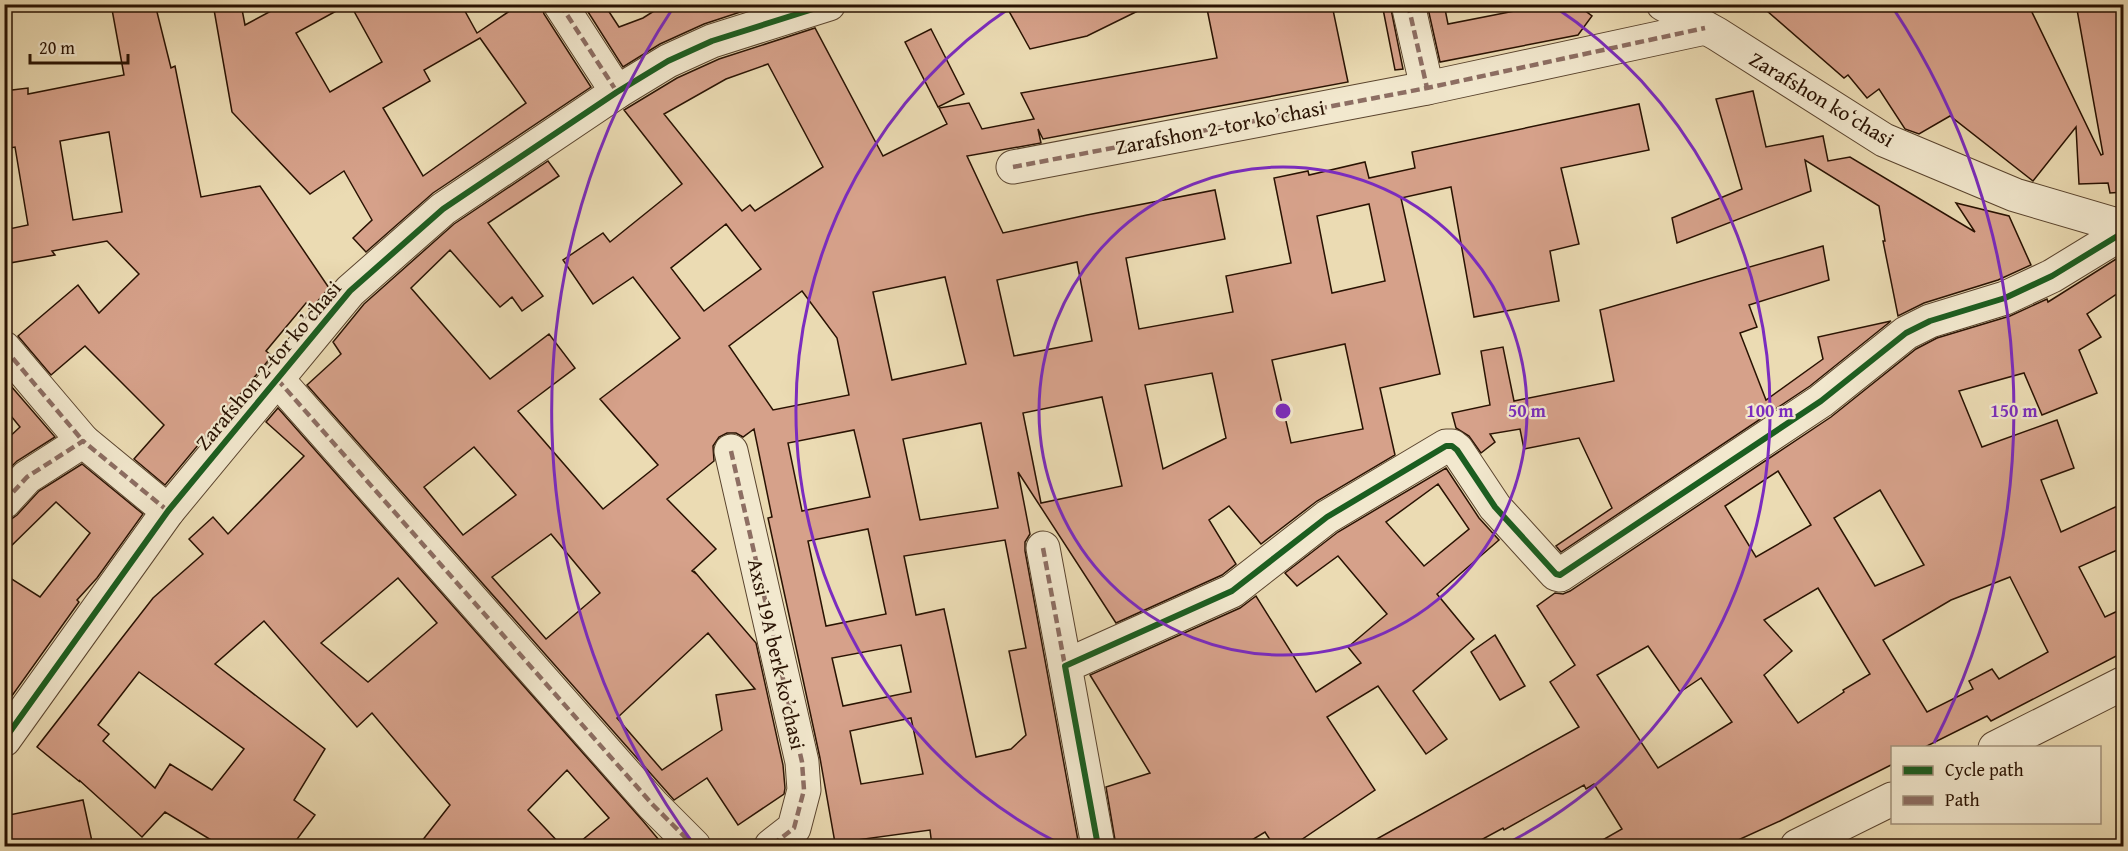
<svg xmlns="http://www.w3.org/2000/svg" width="2128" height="851" font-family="'Gentium Book Plus',serif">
	<rect width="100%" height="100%" fill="#ebdbb3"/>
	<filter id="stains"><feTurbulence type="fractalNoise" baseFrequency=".00333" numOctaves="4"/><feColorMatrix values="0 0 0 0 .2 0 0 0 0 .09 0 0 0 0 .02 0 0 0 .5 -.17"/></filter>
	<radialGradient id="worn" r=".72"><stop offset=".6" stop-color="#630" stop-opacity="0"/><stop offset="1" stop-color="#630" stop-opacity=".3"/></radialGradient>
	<!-- building -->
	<g fill="#d6a18a" stroke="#291202" stroke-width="1.5" fill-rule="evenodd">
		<path d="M111,4H155L171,68L175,66L201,197L260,186L329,288L310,310L306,303L266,351L272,356L165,485L134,459L164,425L85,346L51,375L18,336L78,285L99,313L139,274L107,241L52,251L55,255L4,264V230L28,225L15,147L4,149V91L28,88V94L124,75ZM109,132L122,212L73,220L60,141Z"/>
		<path d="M213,4H241L245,25L284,4H349L296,33L330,92L382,62L350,4H461L477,33L520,4H541L544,14L591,87L433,193L366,252L353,238L372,220L344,171L310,194L232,112ZM480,38L526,103L423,176L383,108L430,81L424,70Z"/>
		<polygon points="583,4 604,4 619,27 643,18 665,4 765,4 704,24 660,44 623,67"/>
		<polygon points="1005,4 1152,4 1087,36 1030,49"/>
		<path d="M1206,4H1303L1304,10L1332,5L1348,82L1043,139L1038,129L1041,143L967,156L1003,233L1087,215L1215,190L1225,239L1126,258L1139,329L1233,312L1226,276L1291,263L1274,178L1308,171L1309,175L1365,162L1369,178L1415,168L1412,152L1639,104L1649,150L1561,168L1579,244L1550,251L1559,301L1474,317L1451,187L1401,198L1440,374L1380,388L1395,455L1317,501L1261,544L1229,506L1209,520L1236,564L1222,575L1116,623L1018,472L1030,534L1025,542V551L1079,846H932L930,830L835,843L820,758L768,518L772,517L754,429L743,437L736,433H727L719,437L713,446L714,461L667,499L716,549L692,571L695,573L694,571L756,643L783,765L785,788L784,794L738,825L707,778L674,800L667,792L307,385L341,354L333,342L364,304L454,224L548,161L559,176L488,223L543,296L522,311L512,297L500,307L450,250L411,288L490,379L549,334L575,368L518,411L603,509L658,465L600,399L680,338L633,277L593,304L563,260L603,233L610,242L682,184L624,110L677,78L719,59L815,28L883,156L947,124L939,108L969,103L982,129L1034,119L1021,93L1217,58ZM768,64L823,167L755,211L750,205L742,211L664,114L726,79ZM1369,204L1385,281L1332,293L1317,216ZM726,224L761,269L704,311L671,268ZM1077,262L1092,341L1014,356L997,280ZM945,277L966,364L892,380L873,292ZM802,291L837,338L849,395L773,410L729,346ZM1345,344L1363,429L1291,443L1272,360ZM1212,373L1226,438L1163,469L1145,385ZM1102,397L1122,486L1041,503L1023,413ZM981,423L998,508L920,520L903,439ZM854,430L870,497L802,511L788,443ZM474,447L516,495L463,535L424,487ZM868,529L886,614L826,626L808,541ZM551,534L600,593L546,639L492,577ZM1005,540L1026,648L1009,651L1026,735L1011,749L976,757L944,609L916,615L904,556ZM708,633L755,689L716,695L722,730L662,770L617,718ZM901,645L911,692L843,706L832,658ZM911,718L923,774L861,784L850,731Z"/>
		<polygon points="1382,4 1390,4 1403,69 1395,70"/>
		<polygon points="1427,4 1444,4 1448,24 1550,4 1576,4 1592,16 1578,35 1440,62"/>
		<polygon points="1759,4 2028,4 2101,155 2103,154 2076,4 2124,4 2124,192 2110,193 2108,183 2079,184 2076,127 2033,181 1950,116 1919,134 1905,129 1879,89 1867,98 1848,75 1844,78"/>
		<polygon points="931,29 964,94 938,107 905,42"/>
		<polygon points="1753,91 1766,147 1823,136 1828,161 1850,157 1975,232 1956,203 2009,216 2031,265 1998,280 1924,303 1898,316 1883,241 1885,241 1879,206 1805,160 1811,191 1677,243 1672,218 1742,189 1716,99"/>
		<polygon points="1823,246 1829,280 1749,305 1757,327 1740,333 1766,400 1823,359 1818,337 1891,321 1810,386 1561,552 1556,546 1612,508 1579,438 1524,449 1520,429 1490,434 1495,442 1481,453 1469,436 1456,428 1452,413 1490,405 1481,351 1503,347 1514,401 1614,381 1600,310"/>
		<path d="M2124,254V289L2087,314L2101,337L2079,350L2097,393L2042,415L2024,373L1959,391L1982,447L2057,420L2074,468L2041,480L2061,532L2124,503V547L2079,567L2105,617L2124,608V652L1991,721L1987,716L1925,747H1893V764L1780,821L1725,846H1592L1622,829L1594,784L1586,789L1584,785L1504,830L1503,828L1470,846H1364L1579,727L1550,682L1575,665L1537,606L1555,593L1563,594L1570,591L1831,417L1916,349L1937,338L2010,316L2047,299L2048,302ZM1778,471L1811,525L1756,557L1725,506ZM1880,490L1924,565L1875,586L1834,518ZM2010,577L2048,652L1999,679L1992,669L1969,681L1973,689L1927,712L1883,640L1951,600ZM1818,588L1870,674L1843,690L1844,692L1798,723L1764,675L1792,651L1764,620ZM1648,646L1680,692L1701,678L1732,722L1658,768L1597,675Z"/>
		<polygon points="4,378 55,437 17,461 4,474 4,442 20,427 7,411 4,414"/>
		<path d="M278,408L643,821L664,846H575L609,818L567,770L528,810L562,846H418L450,805L372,713L357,727L264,621L215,664L325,749L294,800L315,815L292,846H221L165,812L142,837L79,780L80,782L37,747L153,598L203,554L189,539L213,517L228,534L304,456L266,422ZM398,578L437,623L368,682L321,643ZM139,672L244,749L212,790L170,764L155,788L103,741L109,734L98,725Z"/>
		<polygon points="82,464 143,514 97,578 77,600 79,602 4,707 4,574 40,597 90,533 56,502 4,553 4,520 10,520 17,515 39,491"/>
		<path d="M1446,468L1479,518L1499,540L1437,594L1474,639L1413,691L1447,739L1426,754L1378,686L1327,717L1375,790L1292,846H1274L1265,832L1242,846H1116L1106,787L1150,773L1090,675L1240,608L1256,596L1316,692L1361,663L1348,647L1387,614L1338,556L1297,586L1285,573L1338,532ZM1438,484L1469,529L1424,566L1386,522Z"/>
		<polygon points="1495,635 1525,686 1500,700 1471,652"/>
		<polygon points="83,800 93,846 4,846 4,816"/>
	</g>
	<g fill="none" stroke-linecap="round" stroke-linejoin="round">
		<defs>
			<g id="minor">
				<polyline points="560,4 617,92"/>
				<polyline points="1408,4 1427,88"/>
				<polyline points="1663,4 1717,34 1884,140 2015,195 2124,227"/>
				<polyline points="1013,167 1427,88 1705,28"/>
				<polyline points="4,348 83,441"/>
				<polyline points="277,379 653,805 694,846"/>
				<polyline points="731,451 802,762 804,790 794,828 771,846"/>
				<polyline points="4,502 27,477 83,441 168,511"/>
				<polyline points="1043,548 1065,666"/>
				<polyline points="4,740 168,511 350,291 443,209 617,92 668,61 712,41 829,4"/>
				<polyline points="1995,748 2124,683"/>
				<polyline points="1098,846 1065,666 1232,591 1327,517 1446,446 1452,446 1457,450 1495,507 1556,574 1560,575 1821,401 1906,333 1930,321 2005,298 2052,276 2124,232"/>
				<polyline points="1797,846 1892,799"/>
			</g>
		</defs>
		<!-- minor casing -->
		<use href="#minor" stroke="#5a442e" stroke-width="35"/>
		<!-- minor -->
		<use href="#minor" stroke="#f2e8ce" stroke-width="33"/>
		<!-- quiet -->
		<g stroke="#8d6e63" stroke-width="4.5" stroke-dasharray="9 4.5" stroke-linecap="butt">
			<polyline points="560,4 617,92"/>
			<polyline points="1408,4 1427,88"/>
			<polyline points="1013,167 1427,88 1705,28"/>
			<polyline points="4,348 83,441"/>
			<polyline points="277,379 653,805 694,846"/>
			<polyline points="731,451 802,762 804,790 794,828 771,846"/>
			<polyline points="4,502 27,477 83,441 168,511"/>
			<polyline points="1043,548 1065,666"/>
		</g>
		<defs>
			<g id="cycleway">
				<polyline points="4,740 168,511 350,291 443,209 617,92 668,61 712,41 829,4"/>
				<polyline points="1098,846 1065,666 1232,591 1327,517 1446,446 1452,446 1457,450 1495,507 1556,574 1560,575 1821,401 1906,333 1930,321 2005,298 2052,276 2124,232"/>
			</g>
		</defs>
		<!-- cycleway casing -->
		<use href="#cycleway" stroke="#f2e8ce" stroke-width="10"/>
		<!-- cycleway -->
		<use href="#cycleway" stroke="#1b5e20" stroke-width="6"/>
	</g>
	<!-- distance rings -->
	<g fill="none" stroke="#7b2cbf" stroke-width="3">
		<circle cx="1283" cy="411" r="244"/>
		<path d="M1062 845A487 487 0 0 1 1014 5M1552 5A487 487 0 0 1 1504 845"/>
		<path d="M695 846A731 731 0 0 1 673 8M1893 8A731 731 0 0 1 1934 743"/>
	</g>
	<g text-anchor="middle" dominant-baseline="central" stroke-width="4.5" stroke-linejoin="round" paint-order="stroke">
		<!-- street labels -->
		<g font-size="21" fill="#291202" stroke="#f2e8ce">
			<text transform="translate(1822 99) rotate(31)">Zarafshon koʻchasi</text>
			<text transform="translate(1220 127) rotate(-11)">Zarafshon 2-tor koʼchasi</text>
			<text transform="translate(268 365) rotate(-50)">Zarafshon 2-tor koʼchasi</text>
			<text transform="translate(777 654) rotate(77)">Аxsi 19А berk koʼchasi</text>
		</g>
	</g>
	<circle cx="1283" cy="411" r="9" fill="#7b2cbf" stroke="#f2e8ce" stroke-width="3"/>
	<g font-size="18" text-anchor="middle" font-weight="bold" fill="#7b2cbf" stroke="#f2e8ce" stroke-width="4.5" stroke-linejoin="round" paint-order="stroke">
		<text x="1527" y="417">50 m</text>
		<text x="1770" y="417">100 m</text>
		<text x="2014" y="417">150 m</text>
	</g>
	<!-- margin -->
	<rect width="2128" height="851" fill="none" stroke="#ebdbb3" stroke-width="24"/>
	<rect x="6" y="6" width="2116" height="839" fill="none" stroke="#291202" stroke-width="3"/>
	<rect x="12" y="12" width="2104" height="827" fill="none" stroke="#291202" stroke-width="1.5"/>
	<!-- legend -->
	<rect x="1891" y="746" width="210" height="78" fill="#f2e8ce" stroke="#a2927c" stroke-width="1.5"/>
	<rect x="1903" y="766" width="30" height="9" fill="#1b5e20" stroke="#a2927c" stroke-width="1.5"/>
	<text x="1945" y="776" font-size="18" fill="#291202">Cycle path</text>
	<rect x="1903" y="796" width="30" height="9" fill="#8d6e63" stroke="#a2927c" stroke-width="1.5"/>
	<text x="1945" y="806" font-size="18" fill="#291202">Path</text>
	<!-- scale -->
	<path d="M30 54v9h98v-9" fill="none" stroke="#291202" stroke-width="3"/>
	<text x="39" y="54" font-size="18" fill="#291202" stroke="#f2e8ce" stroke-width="4.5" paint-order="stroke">20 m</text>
	<rect width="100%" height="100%" filter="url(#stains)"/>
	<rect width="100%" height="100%" fill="url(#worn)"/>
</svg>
